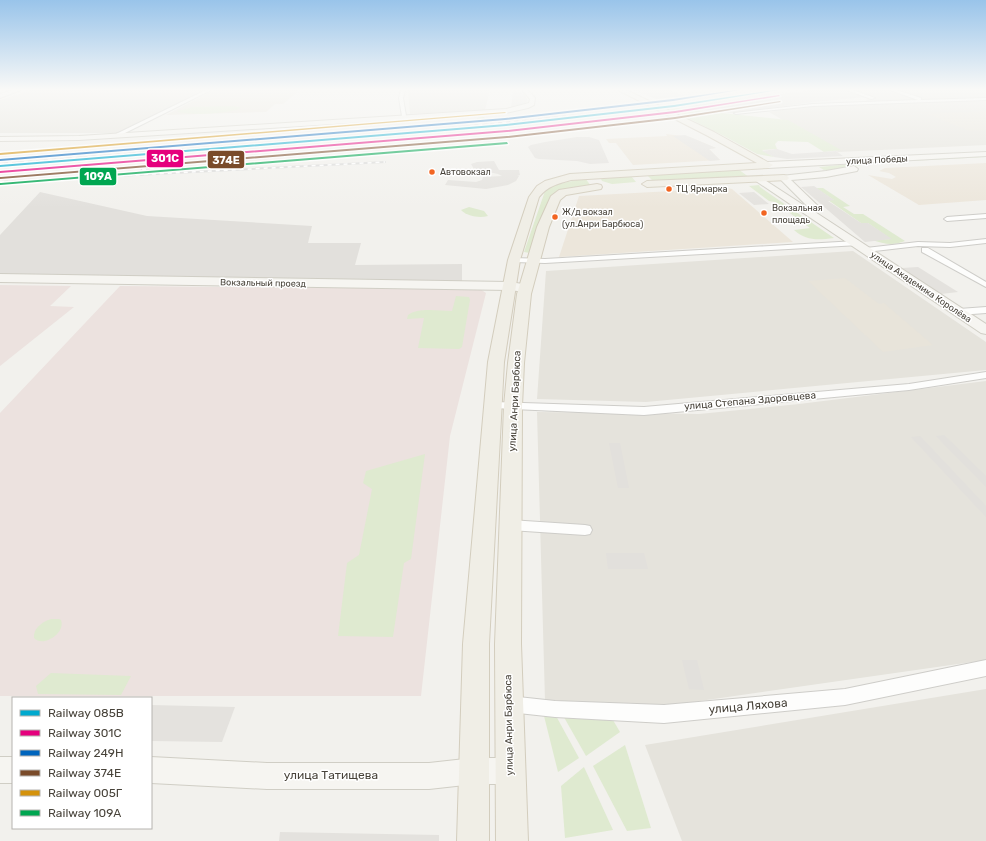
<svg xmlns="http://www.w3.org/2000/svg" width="986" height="841" font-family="Rubik,sans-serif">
	<rect width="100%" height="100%" fill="#f2f1ed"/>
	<!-- residential -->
	<g fill="#e5e3dc">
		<polygon points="32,90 205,90 117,133 0,133 0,100"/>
		<polygon points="408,90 490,90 485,110 410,114"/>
		<polygon points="852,90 986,90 986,98 875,103 865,100 876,97"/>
		<polygon points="986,99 986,145 838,152 769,112 799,107"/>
		<polygon points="853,251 986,342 986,370 646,402 537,399 546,271"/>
		<polygon points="986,381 986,660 665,706 545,701 537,412 699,414 799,404"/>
		<polygon points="986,689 986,841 682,841 645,745"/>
	</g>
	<!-- commercial -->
	<g fill="#ece6db">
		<polygon points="666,134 690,137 716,148 709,149 720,160 633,165 616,143 609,143 606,139 667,136"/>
		<polygon points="986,163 986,200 919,205 868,175 892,179 896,177 889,173 879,171 885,168"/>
		<polygon points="728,188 732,189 793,242 559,257 579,196"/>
	</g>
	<!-- industrial -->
	<g fill="#e2e0dc">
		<polygon points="812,90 846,90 866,97 814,102 732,113 704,110 691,106"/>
		<polygon points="40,192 147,216 312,226 308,243 361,243 355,265 462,264 462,282 0,275 0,235"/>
		<polygon points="944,435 986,476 986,487 936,436"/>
		<polygon points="920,436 986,506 986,517 911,437"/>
		<polygon points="609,443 620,443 629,488 618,488"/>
		<polygon points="606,553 644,553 648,569 608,569"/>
		<polygon points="682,660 697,660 704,690 689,689"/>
	</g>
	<!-- education -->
	<g fill="#e8e4da">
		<polygon points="214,90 299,90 283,104 275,104 266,112 166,115"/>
		<polygon points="986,111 986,130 970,131 927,114"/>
		<polygon points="845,278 879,304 884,303 933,345 883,352 808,281"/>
	</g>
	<!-- medical -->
	<g fill="#ece2df">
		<polygon points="0,285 71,286 50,306 74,307 0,366"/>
		<polygon points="120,286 480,289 486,293 450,436 421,696 0,696 0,413"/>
	</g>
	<!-- green -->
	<g fill="#dfead0">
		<path d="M231,106L241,107C236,114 183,116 177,111L193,107Z"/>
		<polygon points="666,107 788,120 841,150 824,152 808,142 778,141 775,144 777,149 762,150 774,157 757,154 724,136"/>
		<polygon points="484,117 486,120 483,120 488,121 400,128 411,125 474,121 477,120 477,118"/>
		<polygon points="986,156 986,157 874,163 829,171 824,170 819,167 872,162"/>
		<polygon points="738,169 750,178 654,182 648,176"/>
		<polygon points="631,176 636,182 612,184 602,181 601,179"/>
		<polygon points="585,178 591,186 562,190 530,253 524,252 545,191 555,185"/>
		<path d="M759,185L760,187L834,238C818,240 806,241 794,230L810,228L775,202L769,201L749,186Z"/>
		<path d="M816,188H823L850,206L843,207L854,214H863L905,241C893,246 884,244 872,240L891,239L868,223H861L828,200H834Z"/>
		<path d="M469,207L484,211L488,216C480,218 468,217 461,210Z"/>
		<path d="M456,296L469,297L470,300L462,347L459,349L418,348L424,318L407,319L408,315C418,307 439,311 452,311Z"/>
		<polygon points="425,454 411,559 404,563 393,637 338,636 347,563 359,555 372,489 363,483 366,471"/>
		<path d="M51,619H59L61,620C66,633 43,648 34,638C33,628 42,622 51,619Z"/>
		<polygon points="51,673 131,676 121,695 38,694 36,686"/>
		<polygon points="561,712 610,715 620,732 586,756"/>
		<polygon points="555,714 579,758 558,772 544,716"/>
		<polygon points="625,745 651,828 627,831 593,766"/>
		<polygon points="584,767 613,830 565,838 561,786"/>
	</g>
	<!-- parking -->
	<g fill="#e4e2de">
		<polygon points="513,90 524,94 528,101 524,104 511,108"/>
		<polygon points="633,90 669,90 684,96 656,99"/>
		<polygon points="685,135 716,148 709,149 720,160 710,161 673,136"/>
		<polygon points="577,137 589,137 599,140 609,163 590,164 577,161 539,159 535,158 528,147 531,145 545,142"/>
		<polygon points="777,149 792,154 836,151 843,156 787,159 774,157 762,151"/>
		<polygon points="494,161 499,170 519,170 520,175 517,176 519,176 516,181 508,185 486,189 445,185 448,180 476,182 482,180 483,177 502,176 498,174 474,169 471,164 477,162"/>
		<polygon points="814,186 834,200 828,201 861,223 868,223 892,239 865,242 801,187"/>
		<polygon points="754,192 769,204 754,205 739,193"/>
		<polygon points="918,267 958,292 941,294 902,268"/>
		<polygon points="151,705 235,707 222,742 151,741"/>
		<polygon points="280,832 439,835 439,841 279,841"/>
	</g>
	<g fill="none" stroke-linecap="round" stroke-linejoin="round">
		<defs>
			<g id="street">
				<polygon points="206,90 211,90 119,136 114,135"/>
				<polygon points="401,90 405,90 403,98 406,116 404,117 402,116 399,98"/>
				<polygon points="847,90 853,90 875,98 871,99"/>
				<polygon points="890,90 896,90 921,98 921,100 986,98 986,100 813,106 736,114 734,113 813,104 918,100"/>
				<polygon points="986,214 986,218 947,221 944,219 947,217"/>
				<polygon points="986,239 986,243 950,247 918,246 866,252 862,250 866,248 918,242 950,243"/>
				<polygon points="856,241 860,243 859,245 545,263 514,262 510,260 514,258 545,259"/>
				<polygon points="922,248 928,248 986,282 986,287 922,252"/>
				<polygon points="986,307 986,313 959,315 955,312 959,309"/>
				<polygon points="986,372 986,378 909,390 644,415 493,408 489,407 488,405 489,403 493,402 644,407 909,384"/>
				<polygon points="510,520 585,525 590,526 592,530 590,534 585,535 510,530 505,529 503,525 505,521"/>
				<polygon points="986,660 986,676 845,705 664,723 555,717 509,712 503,710 501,704 503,698 509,696 555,701 664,705 845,689"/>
			</g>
			<g id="secondary">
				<polygon points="12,90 21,90 0,98 0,94"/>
				<polygon points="522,90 528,90 535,98 534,105 528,108 506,113 79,140 0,141 0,137 79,136 506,109 529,103 530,99"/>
				<polygon points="986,152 986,156 768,168 764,165 768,162"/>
				<polygon points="854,166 858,169 857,171 826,177 791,180 820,208 818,210 812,210 986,324 986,334 981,333 753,179 754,177 760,177 811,210 781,180 780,178 781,176 826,171"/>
				<polygon points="0,274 509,282 530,285 532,288 530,291 526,292 509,290 0,282"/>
				<rect x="0" y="757" width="13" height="26"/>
				<polygon points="151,757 267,763 429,763 474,758 511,758 520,762 524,771 520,780 511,784 474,784 429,789 267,789 151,783"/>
			</g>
			<g id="primary">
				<path d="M618,90H626L714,132L773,165L768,168L571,180C557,184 548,186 539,197L520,260L504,362L489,644V841H457L463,644L488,362L508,260L529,197L537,186L545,181L570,174L757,163L708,136Z"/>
				<polygon points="784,175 787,176 789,178 787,180 647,187 642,184 647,181"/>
				<polygon points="597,184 601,185 602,187 601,189 566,195 560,200 549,227 531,294 524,363 522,406 521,644 528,841 496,841 495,644 504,406 508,363 517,294 537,227 551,196 559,190"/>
			</g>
		</defs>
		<!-- street casing -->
		<use href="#street" stroke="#cecdc9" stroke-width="2"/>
		<!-- secondary casing -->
		<use href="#secondary" stroke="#d0cec5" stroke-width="2"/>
		<!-- primary casing -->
		<use href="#primary" stroke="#d3cdbd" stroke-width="2"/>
		<!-- street -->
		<use href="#street" fill="#fdfdfc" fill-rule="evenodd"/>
		<!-- secondary -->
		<use href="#secondary" fill="#f6f5f1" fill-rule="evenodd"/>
		<!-- primary -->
		<use href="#primary" fill="#f0eee6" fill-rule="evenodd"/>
		<defs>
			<g id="rail">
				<polyline points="0,164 431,130 629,110"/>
				<polyline points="142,170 191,163 268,158"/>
				<polyline points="0,182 385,162"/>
			</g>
		</defs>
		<!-- rail casing -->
		<use href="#rail" stroke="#dadad9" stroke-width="2"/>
		<!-- rail -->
		<use href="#rail" stroke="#fff" stroke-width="1.5" stroke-dasharray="4" stroke-linecap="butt"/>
		<defs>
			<polygon id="rail-1" points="774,90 779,90 674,107 506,126 0,167 0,165 506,124 674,105"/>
			<polygon id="rail-2" points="779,95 780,96 675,113 507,132 0,173 0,171 507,130 675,111"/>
			<polygon id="rail-3" points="735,90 740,90 673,101 505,120 0,161 0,159 505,118 673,99"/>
			<polygon id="rail-4" points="780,101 781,102 675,119 507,138 0,179 0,177 1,177 507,136 675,117"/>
			<polygon id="rail-5" points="505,112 506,113 0,155 0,153"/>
			<polygon id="rail-6" points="507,142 508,144 0,185 0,183 1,183"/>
		</defs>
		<!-- rail-1 casing -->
		<use href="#rail-1" stroke="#fff" stroke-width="3"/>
		<!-- rail-2 casing -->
		<use href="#rail-2" stroke="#fff" stroke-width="3"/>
		<!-- rail-3 casing -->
		<use href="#rail-3" stroke="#fff" stroke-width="3"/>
		<!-- rail-4 casing -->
		<use href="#rail-4" stroke="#fff" stroke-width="3"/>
		<!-- rail-5 casing -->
		<use href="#rail-5" stroke="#fff" stroke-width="3"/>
		<!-- rail-6 casing -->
		<use href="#rail-6" stroke="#fff" stroke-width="3"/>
		<!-- rail-1 -->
		<use href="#rail-1" fill="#00a9ce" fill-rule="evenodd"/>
		<!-- rail-2 -->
		<use href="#rail-2" fill="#e5007d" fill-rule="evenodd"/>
		<!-- rail-3 -->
		<use href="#rail-3" fill="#0065bd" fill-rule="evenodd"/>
		<!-- rail-4 -->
		<use href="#rail-4" fill="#7a4b2a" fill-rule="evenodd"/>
		<!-- rail-5 -->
		<use href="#rail-5" fill="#d4920c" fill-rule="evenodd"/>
		<!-- rail-6 -->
		<use href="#rail-6" fill="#00a651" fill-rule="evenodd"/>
	</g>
	<!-- sky -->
	<linearGradient id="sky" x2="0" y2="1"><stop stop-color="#99c4ea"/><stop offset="0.43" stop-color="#f9f9f7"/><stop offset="1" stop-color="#f9f9f7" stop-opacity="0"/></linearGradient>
	<rect width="986" height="208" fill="url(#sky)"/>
	<!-- markers -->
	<g fill="#f26522" stroke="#fff" stroke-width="1.5">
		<circle cx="432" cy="172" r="3.5"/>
		<circle cx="669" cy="189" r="3.5"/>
		<circle cx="764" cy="213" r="3.5"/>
		<circle cx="555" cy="217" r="3.5"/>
	</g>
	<g text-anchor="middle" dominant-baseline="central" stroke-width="3" stroke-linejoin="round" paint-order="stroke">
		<!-- far-street labels -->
		<g font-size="9" fill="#48433a" stroke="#fff">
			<text transform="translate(877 160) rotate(-3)">улица Победы</text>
			<text transform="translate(263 283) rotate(1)">Вокзальный проезд</text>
			<text transform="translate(921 287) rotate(34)">улица Академика Королёва</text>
		</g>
		<!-- bus labels -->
		<g font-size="9" fill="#48433a" stroke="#fff" text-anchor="start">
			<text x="440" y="172">Автовокзал</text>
			<text x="676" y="189">ТЦ Ярмарка</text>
			<text x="772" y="208">Вокзальная<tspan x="772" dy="12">площадь</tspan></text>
			<text x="562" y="212">Ж/д вокзал<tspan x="562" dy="12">(ул.Анри Барбюса)</tspan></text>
		</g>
		<!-- street labels -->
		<g font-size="10" fill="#48433a" stroke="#fff">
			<text transform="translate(515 401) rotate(-87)">улица Анри Барбюса</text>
			<text transform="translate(750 401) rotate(-5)">улица Степана Здоровцева</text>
			<text transform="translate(509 725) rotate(-91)">улица Анри Барбюса</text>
		</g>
		<!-- near-street labels -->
		<g font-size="12" fill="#48433a" stroke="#fff">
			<text transform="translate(748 706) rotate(-5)">улица Ляхова</text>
			<text x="331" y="775">улица Татищева</text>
		</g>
	</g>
	<g stroke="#fff" stroke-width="1.5">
		<rect x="146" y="149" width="38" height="19" rx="4" fill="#e5007d"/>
		<rect x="207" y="150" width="38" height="19" rx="4" fill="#7a4b2a"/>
		<rect x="79" y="167" width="38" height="19" rx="4" fill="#00a651"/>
	</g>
	<g font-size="11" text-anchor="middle" font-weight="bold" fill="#fff">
		<text x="165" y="162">301С</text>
		<text x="226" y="164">374Е</text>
		<text x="98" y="180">109А</text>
	</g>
	<!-- legend -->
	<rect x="12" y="697" width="140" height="132" fill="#ffffff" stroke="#b6b4b0"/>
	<rect x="20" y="710" width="20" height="6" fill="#00a9ce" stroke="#b6b4b0"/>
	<text x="48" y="717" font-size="12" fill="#48433a">Railway 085В</text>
	<rect x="20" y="730" width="20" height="6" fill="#e5007d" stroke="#b6b4b0"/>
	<text x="48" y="737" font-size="12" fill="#48433a">Railway 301С</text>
	<rect x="20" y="750" width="20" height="6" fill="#0065bd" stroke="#b6b4b0"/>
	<text x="48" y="757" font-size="12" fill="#48433a">Railway 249Н</text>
	<rect x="20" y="770" width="20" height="6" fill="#7a4b2a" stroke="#b6b4b0"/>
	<text x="48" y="777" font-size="12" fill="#48433a">Railway 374Е</text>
	<rect x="20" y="790" width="20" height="6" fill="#d4920c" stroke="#b6b4b0"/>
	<text x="48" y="797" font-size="12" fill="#48433a">Railway 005Г</text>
	<rect x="20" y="810" width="20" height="6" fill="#00a651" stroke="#b6b4b0"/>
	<text x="48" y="817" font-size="12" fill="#48433a">Railway 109А</text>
</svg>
